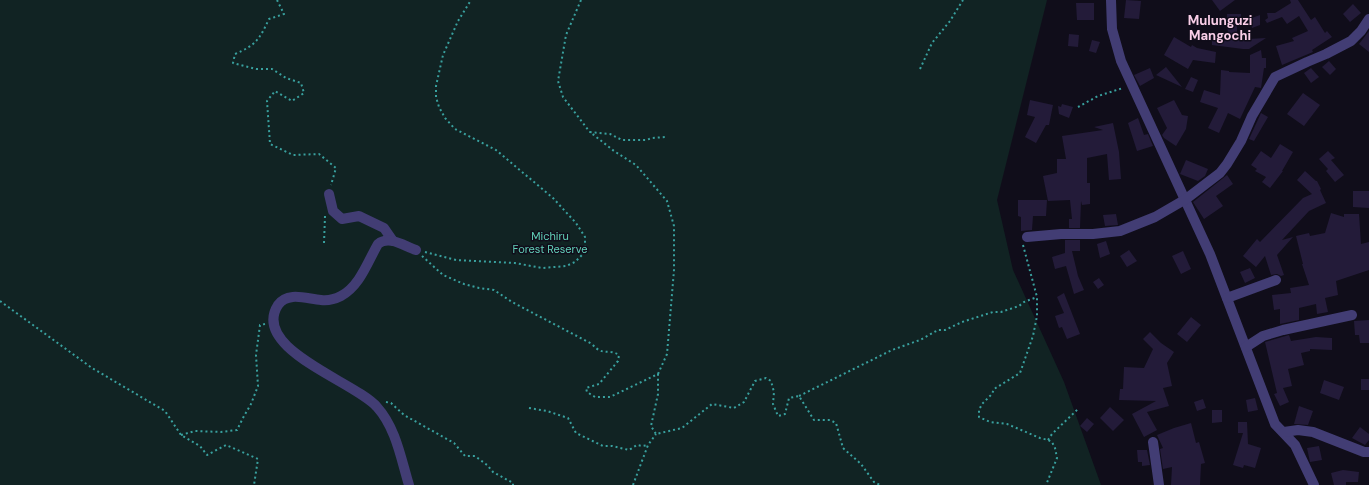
<svg xmlns="http://www.w3.org/2000/svg" width="1369" height="485" font-family="'DM Sans',sans-serif">
	<rect width="100%" height="100%" fill="#100d1a"/>
	<!-- green -->
	<polygon fill="#112323" points="0,0 1047,0 997,200 1013,270 1064,382 1101,485 0,485"/>
	<!-- building -->
	<g fill="#231b39">
		<polygon points="1126,0 1141,1 1139,19 1124,18"/>
		<polygon points="1212,0 1235,0 1220,11"/>
		<polygon points="1290,0 1298,0 1311,20 1315,17 1325,33 1327,31 1332,37 1312,50 1313,52 1282,65 1276,46 1294,41 1292,38 1308,31 1299,16 1287,24 1282,17 1267,23 1265,20 1268,18 1267,13 1275,13 1291,3"/>
		<polygon points="1076,3 1094,3 1094,20 1077,20"/>
		<polygon points="1353,4 1361,13 1350,22 1343,14"/>
		<polygon points="1227,14 1241,14 1241,22 1237,22 1237,34 1228,37"/>
		<polygon points="1260,15 1260,25 1252,28 1249,19"/>
		<polygon points="1369,31 1369,52 1359,44"/>
		<polygon points="1069,34 1079,35 1078,47 1068,46"/>
		<polygon points="1174,37 1191,47 1192,45 1197,48 1216,52 1215,63 1193,60 1188,69 1164,55"/>
		<polygon points="1266,38 1249,49 1243,49 1212,45 1212,41"/>
		<polygon points="1092,40 1100,42 1096,53 1089,51"/>
		<polygon points="1261,50 1262,58 1266,58 1266,68 1264,68 1261,88 1255,87 1240,119 1228,113 1219,133 1208,128 1218,108 1200,102 1204,90 1220,95 1221,70 1229,71 1229,72 1250,73 1250,55"/>
		<polygon points="1329,61 1336,69 1330,75 1322,67"/>
		<polygon points="1166,67 1182,87 1156,75"/>
		<polygon points="1150,68 1154,78 1140,86 1134,75"/>
		<polygon points="1311,68 1319,77 1311,83 1304,73"/>
		<polygon points="1191,77 1198,80 1193,92 1185,89"/>
		<polygon points="1303,93 1320,105 1304,126 1287,114"/>
		<polygon points="1030,100 1053,105 1049,125 1046,125 1036,143 1025,137 1035,117 1027,115"/>
		<polygon points="1174,100 1182,115 1188,116 1186,129 1176,146 1164,138 1162,135 1167,128 1157,108"/>
		<polygon points="1062,104 1073,107 1069,118 1059,114 1058,106 1061,107"/>
		<polygon points="1261,113 1268,117 1254,141 1249,139"/>
		<polygon points="1138,118 1144,135 1148,134 1153,146 1137,151 1128,123"/>
		<polygon points="1113,123 1119,152 1121,179 1109,180 1107,154 1087,158 1087,183 1090,183 1090,204 1082,205 1081,201 1080,228 1069,228 1069,219 1072,219 1070,200 1048,201 1043,176 1057,173 1057,159 1066,159 1062,136 1103,130 1094,127"/>
		<polygon points="1280,144 1293,152 1282,171 1283,171 1270,188 1262,182 1266,177 1255,171 1257,169 1251,165 1261,151 1271,158"/>
		<polygon points="1328,151 1335,158 1331,160 1344,175 1335,182 1326,171 1328,169 1319,159"/>
		<polygon points="1186,160 1208,169 1205,176 1198,181 1180,174"/>
		<polygon points="1305,171 1316,181 1317,181 1321,189 1320,190 1326,203 1309,211 1282,240 1293,237 1277,255 1284,275 1281,276 1277,274 1271,275 1265,256 1256,267 1243,256 1257,239 1260,242 1303,198 1312,194 1297,180"/>
		<polygon points="1227,175 1233,184 1216,196 1223,206 1204,219 1193,202"/>
		<polygon points="1353,191 1369,191 1369,208 1353,207"/>
		<polygon points="1018,200 1047,200 1046,216 1033,216 1032,230 1021,231 1021,217 1018,216"/>
		<polygon points="1331,213 1344,217 1344,214 1359,214 1361,244 1369,242 1369,270 1336,281 1338,295 1325,298 1328,312 1317,314 1316,304 1299,308 1299,320 1280,324 1280,309 1274,310 1272,295 1291,293 1290,288 1309,285 1302,264 1303,264 1296,236 1309,233 1310,236 1325,233"/>
		<polygon points="1116,214 1118,225 1105,226 1103,215"/>
		<polygon points="1065,240 1080,240 1080,251 1072,251 1078,276 1084,290 1074,294 1066,266 1055,269 1052,257 1065,253"/>
		<polygon points="1106,241 1110,254 1100,258 1097,244"/>
		<polygon points="1129,250 1137,261 1127,267 1120,256"/>
		<polygon points="1183,251 1191,269 1181,274 1172,256"/>
		<polygon points="1250,268 1255,278 1245,283 1240,272"/>
		<polygon points="1099,278 1104,285 1098,289 1093,282"/>
		<polygon points="1064,293 1080,334 1067,339 1062,327 1059,328 1055,316 1064,313 1057,297"/>
		<polygon points="1191,317 1201,325 1187,342 1177,334"/>
		<polygon points="1369,320 1369,343 1360,343 1359,335 1355,335 1354,321"/>
		<polygon points="1150,332 1161,343 1174,352 1167,363 1172,386 1163,388 1169,406 1147,412 1157,430 1144,437 1132,414 1156,401 1119,400 1120,389 1123,389 1124,367 1144,368 1153,349 1143,339"/>
		<polygon points="1289,335 1291,341 1316,337 1332,338 1332,350 1310,349 1310,351 1301,353 1304,365 1288,369 1292,386 1283,388 1289,402 1280,406 1274,394 1277,393 1265,342"/>
		<rect x="1361" y="379" width="8" height="11"/>
		<polygon points="1324,380 1344,387 1339,400 1320,393"/>
		<polygon points="1255,398 1258,410 1248,412 1246,400"/>
		<polygon points="1203,399 1206,408 1197,411 1194,402"/>
		<polygon points="1299,406 1313,411 1308,425 1294,424"/>
		<polygon points="1110,407 1124,420 1113,431 1100,418"/>
		<polygon points="1212,410 1222,410 1222,422 1212,423"/>
		<polygon points="1087,418 1094,424 1087,432 1080,426"/>
		<polygon points="1238,422 1247,422 1248,444 1261,448 1255,468 1244,465 1243,468 1233,465 1243,433 1238,433"/>
		<polygon points="1191,423 1196,443 1199,442 1205,463 1201,464 1200,485 1171,485 1172,467 1163,469 1160,449 1163,448 1157,435 1174,428"/>
		<polygon points="1360,427 1369,434 1369,440 1365,445 1352,438"/>
		<polygon points="1319,446 1322,460 1310,462 1307,448"/>
		<polygon points="1137,450 1147,450 1150,465 1142,466 1142,462 1138,462"/>
		<polygon points="1343,470 1359,472 1358,482 1346,482 1346,485 1334,485 1331,473"/>
	</g>
	<g fill="none" stroke-linecap="round" stroke-linejoin="round">
		<!-- path -->
		<g stroke="#39a09e" stroke-width="2" stroke-dasharray="2 3" stroke-linecap="butt">
			<path d="M277,0L284,14L269,19C259,40 256,45 235,54L233,63L256,69H272L286,78L301,83L304,93L292,101L275,91L267,101L270,144L293,155L319,154L336,168L331,185"/>
			<polyline points="581,0 566,35 558,81 563,97 589,131"/>
			<polyline points="920,69 932,43 950,21 963,0"/>
			<polyline points="1078,107 1098,96 1123,88"/>
			<polyline points="324,243 325,216"/>
			<polyline points="1023,245 1037,297 1037,316 1033,336 1020,373 994,389 992,394 982,404 979,410 979,417 990,422 1007,424 1040,438 1048,440 1052,442 1055,448 1057,458 1046,485"/>
			<polyline points="425,252 456,260 515,263 542,268 566,266 575,262 582,255 585,246 585,237 576,223 553,198 496,150 455,129 445,118 439,107 436,97 436,86 443,55 458,21 471,0"/>
			<path d="M422,256L443,275L464,284L479,288L494,290L512,302L592,344C603,357 608,348 619,355L618,361L599,384L586,388L587,392L595,397H610L658,374V394L651,426L656,434L682,428L712,404L734,408L744,402L755,381L766,378L771,381L774,392L773,404L778,416L785,414L789,398L799,396L814,420H830L836,423L843,448L861,464L874,482L880,485"/>
			<polyline points="0,301 92,368 165,411 181,435 200,446 207,455 226,445 258,459 254,485"/>
			<polyline points="658,374 667,354 674,270 674,226 667,201 636,165 614,151 590,132 610,134 622,140 646,140 652,138 666,137"/>
			<polyline points="799,396 892,350 920,340 938,330 945,330 962,322 993,312 1001,312 1019,306 1024,302 1037,297"/>
			<polyline points="386,402 391,403 404,415 454,443 465,456 475,456 487,465 493,472 513,483 513,485"/>
			<polyline points="529,408 547,411 568,418 576,433 603,446 612,446 629,450 637,445 642,446 648,445"/>
			<polyline points="181,435 195,431 221,432 237,430 244,416 251,404 258,386 256,355 260,325 265,324"/>
			<polyline points="1048,440 1052,434 1078,409"/>
			<polyline points="633,485 648,445 656,434"/>
		</g>
		<!-- minor -->
		<g stroke="#423d74" stroke-width="10">
			<polyline points="1111,0 1112,29 1121,61 1210,254 1275,424 1295,445 1314,485"/>
			<polyline points="329,194 333,211 342,219 359,216 384,228 393,241"/>
			<polyline points="1027,237 1061,234 1093,234 1120,231 1155,217 1186,199 1220,173 1227,164 1241,141 1252,116 1275,77 1307,62 1326,54 1351,41 1361,31 1369,19"/>
			<polyline points="1227,298 1276,280"/>
			<polyline points="1246,347 1263,336 1283,330 1352,315"/>
			<polyline points="1284,432 1298,430 1313,432 1364,452 1369,452"/>
			<polyline points="1153,442 1159,485"/>
			<path d="M409,485C401,459 396,428 377,407C356,382 250,349 278,305C288,291 307,299 321,300C328,301 335,299 341,296C360,286 368,261 378,244C389,235 404,246 416,250"/>
		</g>
	</g>
	<g text-anchor="middle" dominant-baseline="central" stroke-width="3" stroke-linejoin="round" paint-order="stroke">
		<!-- park labels -->
		<g font-size="11" fill="#62d0b9" stroke="#100d1a">
			<text x="550" y="236">Michiru<tspan x="550" dy="13">Forest Reserve</tspan></text>
		</g>
		<!-- quarter labels -->
		<g font-size="13" font-weight="bold" fill="#f9cee7" stroke="#100d1a">
			<text x="1220" y="20">Mulunguzi<tspan x="1220" dy="15">Mangochi</tspan></text>
		</g>
	</g>
</svg>
